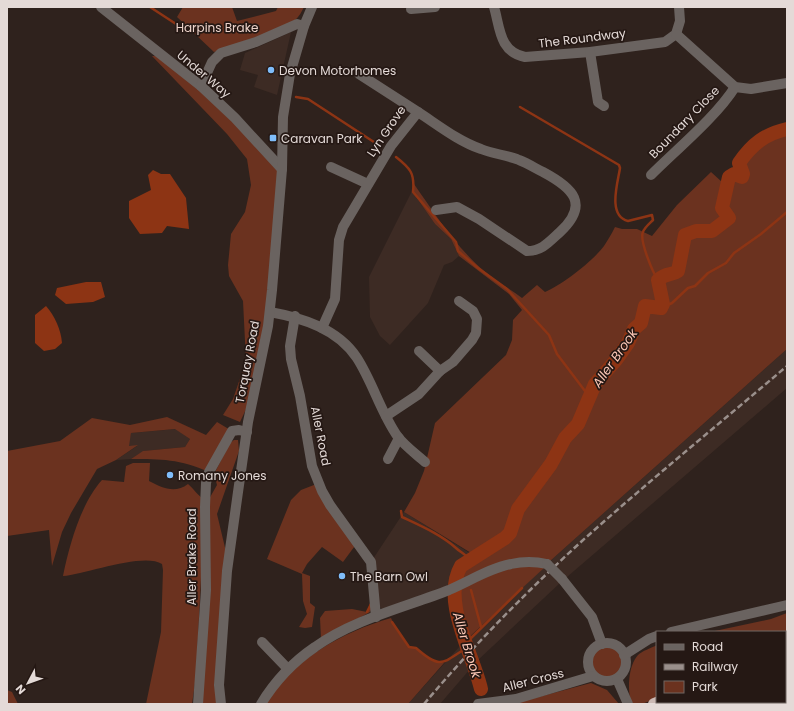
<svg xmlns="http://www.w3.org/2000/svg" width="794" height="711" font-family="Poppins,sans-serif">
	<rect width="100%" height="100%" fill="#2f221d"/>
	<!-- built -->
	<g fill="#3d2b24">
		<polygon points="291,32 277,95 254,87 258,75 240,70 245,53"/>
		<polygon points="412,191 435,224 451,239 459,256 452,262 444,265 428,303 390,345 380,336 370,317 369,277"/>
		<polygon points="787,349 787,388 560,583 477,661 440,704 408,704 460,646 549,562"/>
		<polygon points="176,429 190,439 185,447 144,451 131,459 116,460 137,446 128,446 131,433"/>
		<polygon points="404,512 476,557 461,566 455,587 383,610 375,601 371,562"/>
	</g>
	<!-- green -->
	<g fill="#6b321f">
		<path d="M183,7H232L237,21L276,11L278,7H304C302,11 299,17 295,20C279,35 236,45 214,52L177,17Z"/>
		<polygon points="152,56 163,56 282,169 272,290 248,405 240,422 223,415 233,399 246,361 243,301 229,276 228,265 231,234 245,212 251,185 247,159 227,134"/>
		<path d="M787,132V349L549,562L537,558L455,584L461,566L476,556L404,512L415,493L424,471L435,423L506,355L512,340L513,320L522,310L509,294L459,256L451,239L435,224L412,191L414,184C435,214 456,247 484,271C496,281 510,289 522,298L537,285L545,292C562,285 593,261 604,246C608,240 612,233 615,227L622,229H637L652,236L677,205L711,172L722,182L740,167L755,140Z"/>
		<path d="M167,417L206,435L217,422L232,431L209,472C180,459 161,459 131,459L143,451L185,447L190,439L175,429L131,433L129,446L138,445L116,460L97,469L71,513L62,532L52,566L49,530L7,536V451L60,441L92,418L130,425Z"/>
		<polygon points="234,440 238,440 239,451 217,514 227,556 216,704 202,704 209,499 217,485 214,474 230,443"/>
		<path d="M133,463H150L149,481C162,488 175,494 188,484C194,489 198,496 205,500L196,676L192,704H146L161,632L163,570L162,564C144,552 86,574 63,576C69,546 81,503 102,480L124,482L126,466Z"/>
		<polygon points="319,483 357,543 343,562 322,547 307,564 302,573 310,576 310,603 315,607 312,627 305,628 299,627 307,614 303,601 302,574 267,559 291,500 301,490"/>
		<polygon points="528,565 544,568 466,640 456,618 455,590 503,570"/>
		<polygon points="371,600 375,601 370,612 321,639 320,618 325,611 352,609 367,612"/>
		<polygon points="787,613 787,638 785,639 785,632 710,632 771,619"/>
		<path d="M391,618L397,631L409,647H415C423,654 433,662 444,663L408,704H265C292,660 342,632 391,618Z"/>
		<path d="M657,645V698L642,704H632C627,691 628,666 638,655C642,651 651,648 657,645Z"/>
		<circle cx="606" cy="663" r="17"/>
		<polygon points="591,683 607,690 619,704 512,704"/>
		<polygon points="7,690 12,692 18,704 7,704"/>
		<polygon points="724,702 775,702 772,704 719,704"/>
	</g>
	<!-- water -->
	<g fill="#8d3414">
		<polygon points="153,170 161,174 170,174 186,198 189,229 167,226 162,233 140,234 129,218 129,201 151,190 148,175"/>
		<polygon points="86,282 101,282 105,297 93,302 66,304 55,295 57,288"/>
		<path d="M46,306C55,316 61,330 62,343L55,349L44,351L35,343V315Z"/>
	</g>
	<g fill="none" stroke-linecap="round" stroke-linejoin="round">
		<!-- stream -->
		<g stroke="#8d3414" stroke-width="2.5">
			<polyline points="150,7 176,24"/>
			<polyline points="296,97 308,99 380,146"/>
			<path d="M520,107L619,165L620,168C618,182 607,216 628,221L652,215L653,220C650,223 644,228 643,232C639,240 653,273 658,280"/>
			<path d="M396,157C410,168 415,173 413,192L456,242L458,251L478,268L507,289L549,335L557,354L588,395"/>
			<polyline points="661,308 672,303 688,288 695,286 708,273 726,263 734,253 761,234 787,212"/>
			<path d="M401,511L402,517C421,526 440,534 456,548C461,553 466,554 470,560"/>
			<polyline points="471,590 481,627"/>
			<polyline points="367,612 371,604"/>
			<path d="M392,622L409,647L416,648C442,671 443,662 468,647"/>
			<polyline points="467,642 522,588"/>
		</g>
		<!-- river -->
		<path stroke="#8d3414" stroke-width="14" d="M481,689C473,654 441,601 461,566L505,538L510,533L518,509L551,464L565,438L578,424L595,384L616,360L628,343L634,329L641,323L645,306L661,308L663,304L658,280C667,272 671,276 678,271L685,235L696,231H712L729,218L722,208L729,177L734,174L742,177L743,174L739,163C752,144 765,134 787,129"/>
		<!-- minor -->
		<g stroke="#6a6360" stroke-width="10">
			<polyline points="101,7 201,86 235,118 282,169"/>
			<path d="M494,7C500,27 499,52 525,57L590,52L665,42L676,34L680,21L679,7"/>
			<polyline points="411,9 435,7"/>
			<polyline points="676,34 735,87 751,89 787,83"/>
			<polyline points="590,52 598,102 604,106"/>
			<polyline points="201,86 212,62 221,53 256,42 297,24 304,26"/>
			<path d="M418,112C438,125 458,141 481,149C493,154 507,155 519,160C527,163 535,168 543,172C573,188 590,204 560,232C549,242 542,251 527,251L479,219L457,207L436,210"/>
			<polyline points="331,167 368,184"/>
			<path d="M651,175C676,150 717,116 735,87"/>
			<path d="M270,312C303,318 338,329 357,358C373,383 381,413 398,437C405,446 416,454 425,462"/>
			<polyline points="295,316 290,346 291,359 300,396 312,466 322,491 330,505 371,562 376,617"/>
			<polyline points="322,328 335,299 339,240 343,227 391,146 418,112 359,74"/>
			<polyline points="419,351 440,371"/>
			<polyline points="386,416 419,394 440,371 453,362 472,340 476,333 477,319 473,311 459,301"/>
			<polyline points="388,459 399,438"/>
			<polyline points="562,579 592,617 602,644"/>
			<polyline points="671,632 787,605"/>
			<polyline points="262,642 288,669"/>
			<circle cx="607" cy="662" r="19"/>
			<polyline points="624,655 649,639 657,636"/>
			<polyline points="617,679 628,704"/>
			<polyline points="198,704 206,590 205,507 206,483 209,472 232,431 239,430 247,432"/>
			<polyline points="221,704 219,685 227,571 238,492 248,422 268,326 272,290 282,169 283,117 290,74 304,26 312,7"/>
			<path d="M261,704C275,681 293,662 315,647C354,619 406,607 449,590C470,581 490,568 511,564C524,561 534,561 547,564"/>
			<polyline points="478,704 516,699 593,676"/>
		</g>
		<!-- highway -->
		<g stroke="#cab8b3" stroke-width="12">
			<polyline points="785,646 787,645"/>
			<polyline points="785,664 787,663"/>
			<polyline points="654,704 659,702"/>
			<polyline points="697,704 702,702"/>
			<polyline points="779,704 783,702"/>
		</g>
		<!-- rail -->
		<path stroke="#9a8f8b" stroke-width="2.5" stroke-dasharray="6 3" stroke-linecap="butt" d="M424,704C473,646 526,592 582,541C649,481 719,424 787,366"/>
		<!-- minor-bridge -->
		<polyline stroke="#6a6360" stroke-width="10" points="547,564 562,579"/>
	</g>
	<!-- markers -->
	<g fill="#7fbdfa" stroke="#251814" stroke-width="1.5">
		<circle cx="271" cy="70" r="4"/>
		<rect x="269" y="134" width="8" height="8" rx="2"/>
		<circle cx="170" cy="475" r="4"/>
		<circle cx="342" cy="576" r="4"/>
	</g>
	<g text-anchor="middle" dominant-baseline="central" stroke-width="3.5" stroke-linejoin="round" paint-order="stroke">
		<!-- park labels -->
		<g font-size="12" fill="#edd3ca" stroke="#251814">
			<text x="217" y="27">Harpins Brake</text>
		</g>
		<!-- street labels -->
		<g font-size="12" fill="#e4dad7" stroke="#251814">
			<text transform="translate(582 38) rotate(-7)">The Roundway</text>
			<text transform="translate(204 74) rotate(40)">Under Way</text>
			<text transform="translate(684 122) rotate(-46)">Boundary Close</text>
			<text transform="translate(386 131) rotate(-56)">Lyn Grove</text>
			<text transform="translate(247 362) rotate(-79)">Torquay Road</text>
			<text transform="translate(321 436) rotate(79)">Aller Road</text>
			<text transform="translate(191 557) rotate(-90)">Aller Brake Road</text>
			<text transform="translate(533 680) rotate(-14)">Aller Cross</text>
		</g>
		<!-- poi labels -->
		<g font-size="12" fill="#e4dad7" stroke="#251814" text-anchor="start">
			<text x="279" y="70">Devon Motorhomes</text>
			<text x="281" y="138">Caravan Park</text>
			<text x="178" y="475">Romany Jones</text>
			<text x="350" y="576">The Barn Owl</text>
		</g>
		<!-- water labels -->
		<g font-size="13" font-style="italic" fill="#fcc8b7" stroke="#251814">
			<text transform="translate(615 358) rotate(-55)">Aller Brook</text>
			<text transform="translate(467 645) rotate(73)">Aller Brook</text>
		</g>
	</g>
	<!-- border -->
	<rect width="794" height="711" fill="none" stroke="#e4dad7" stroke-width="16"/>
	<!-- legend -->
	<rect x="656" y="631" width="130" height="72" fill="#251814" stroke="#716662"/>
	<rect x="664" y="644" width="20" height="6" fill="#6a6360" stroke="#716662"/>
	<text x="692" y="651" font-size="12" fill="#e4dad7">Road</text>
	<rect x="664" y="664" width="20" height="6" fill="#9a8f8b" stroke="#716662"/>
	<text x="692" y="671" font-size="12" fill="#e4dad7">Railway</text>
	<rect x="664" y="681" width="20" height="12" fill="#6b321f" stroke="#716662"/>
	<text x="692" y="691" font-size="12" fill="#e4dad7">Park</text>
	<!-- north arrow -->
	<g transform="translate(28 683) rotate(229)" stroke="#251814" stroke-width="3" paint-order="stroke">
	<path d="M0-3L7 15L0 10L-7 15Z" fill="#e4dad7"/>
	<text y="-6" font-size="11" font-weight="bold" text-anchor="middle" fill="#e4dad7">N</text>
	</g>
</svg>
